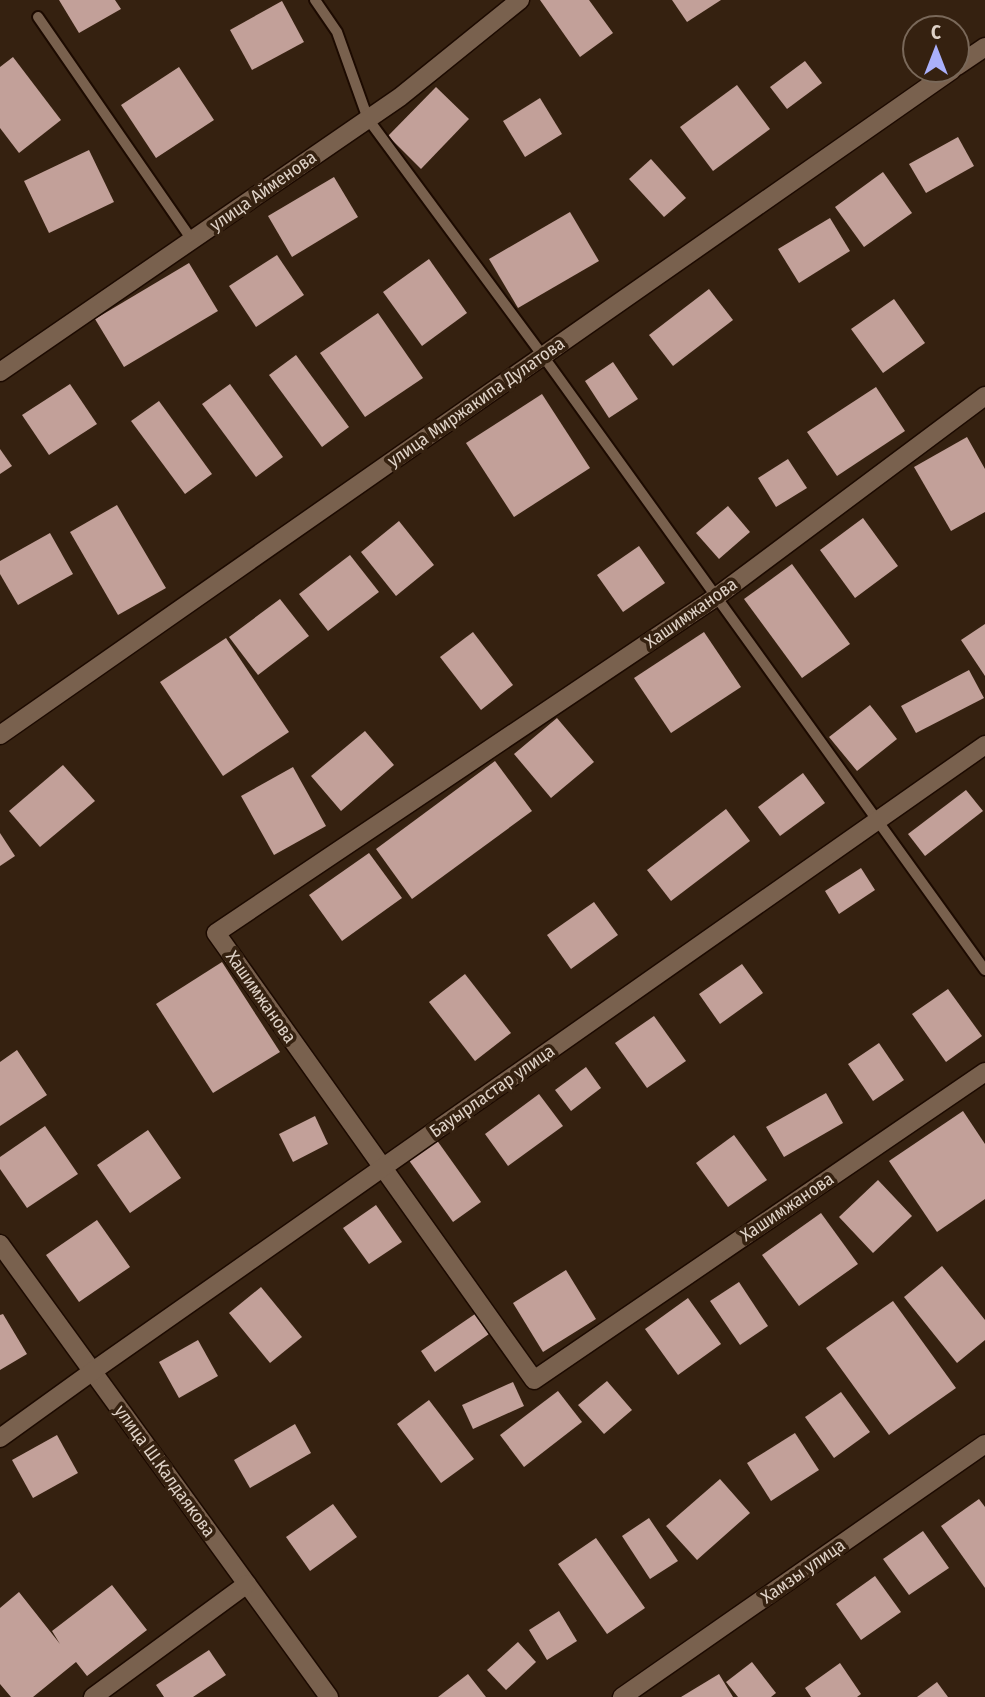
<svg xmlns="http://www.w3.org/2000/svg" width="985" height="1697" font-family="'Fira Sans Condensed',sans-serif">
	<rect width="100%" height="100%" fill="#352110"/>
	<!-- building -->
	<g fill="#c2a099">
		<polygon points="59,0 115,0 121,9 79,33"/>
		<polygon points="540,0 589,0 613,33 580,57"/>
		<polygon points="672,0 721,0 687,22"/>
		<polygon points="282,1 304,42 252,70 230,30"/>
		<polygon points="13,57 61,120 19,153 0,128 0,67"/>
		<polygon points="805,61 822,83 787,109 770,87"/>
		<polygon points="179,67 214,120 156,158 121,105"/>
		<polygon points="737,85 770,129 713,171 680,127"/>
		<polygon points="436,87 469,119 421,169 388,136"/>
		<polygon points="540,98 562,134 525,157 503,121"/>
		<polygon points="958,137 974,166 926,193 909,164"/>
		<polygon points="89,150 114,202 49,233 24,181"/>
		<polygon points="651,159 686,198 664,217 629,179"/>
		<polygon points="883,172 912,213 864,247 835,207"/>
		<polygon points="334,177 358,217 292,257 268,216"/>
		<polygon points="570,212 599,261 518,308 489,259"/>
		<polygon points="830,218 850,251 799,283 778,249"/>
		<polygon points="277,255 304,295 256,327 229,286"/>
		<polygon points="429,259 467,313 422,346 383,292"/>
		<polygon points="189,263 218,311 124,367 95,319"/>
		<polygon points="709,289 733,320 673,366 649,335"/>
		<polygon points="894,299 925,343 883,373 851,329"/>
		<polygon points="378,313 423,378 365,417 320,353"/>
		<polygon points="296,355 349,427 322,447 269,375"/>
		<polygon points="613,362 638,399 609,418 585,381"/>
		<polygon points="70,384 97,424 49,455 22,415"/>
		<polygon points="230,384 283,457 256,477 202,404"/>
		<polygon points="876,387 905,431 837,476 807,432"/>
		<polygon points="542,394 590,468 514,517 466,443"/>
		<polygon points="159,401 212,474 185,494 131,421"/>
		<polygon points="967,437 985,469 985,512 951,531 914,467"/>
		<polygon points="0,449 12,466 0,474"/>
		<polygon points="788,459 807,488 776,507 758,478"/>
		<polygon points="117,505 166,588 118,615 70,532"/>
		<polygon points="728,506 750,532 719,559 696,533"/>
		<polygon points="863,518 898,566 855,598 820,550"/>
		<polygon points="399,521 434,565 396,596 361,552"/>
		<polygon points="50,533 73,574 18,605 0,574 0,561"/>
		<polygon points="639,546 665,583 623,612 597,575"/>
		<polygon points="350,555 379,592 328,631 299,594"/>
		<polygon points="792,564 850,644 802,678 744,599"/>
		<polygon points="280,599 309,636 258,675 229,637"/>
		<polygon points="985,624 985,676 961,640"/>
		<polygon points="473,632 513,685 481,710 440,657"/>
		<polygon points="704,632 741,687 671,733 634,678"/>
		<polygon points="226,638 289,732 223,776 160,682"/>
		<polygon points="969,670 984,698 916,733 901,706"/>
		<polygon points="870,705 897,739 857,771 829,737"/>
		<polygon points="557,718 594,762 551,798 514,754"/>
		<polygon points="365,731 394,765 341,811 311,776"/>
		<polygon points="495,761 532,811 412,899 376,849"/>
		<polygon points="63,765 95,801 40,847 9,811"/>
		<polygon points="293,767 326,826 274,855 241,796"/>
		<polygon points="803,773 825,803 780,836 758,807"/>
		<polygon points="966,790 983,811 925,856 908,834"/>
		<polygon points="726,809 750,841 671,901 647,870"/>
		<polygon points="0,833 15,856 0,866"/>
		<polygon points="369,853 402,898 342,941 309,895"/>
		<polygon points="861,868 875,890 839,914 825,891"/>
		<polygon points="594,902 618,935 571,969 547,935"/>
		<polygon points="222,962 280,1052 213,1093 156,1004"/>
		<polygon points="742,964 763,993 720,1024 699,994"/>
		<polygon points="465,974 511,1033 475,1061 429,1002"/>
		<polygon points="948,989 982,1036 946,1062 912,1014"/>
		<polygon points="654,1016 686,1061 647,1088 615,1043"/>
		<polygon points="879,1043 904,1080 873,1101 848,1064"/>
		<polygon points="17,1050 47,1095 0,1126 0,1062"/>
		<polygon points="586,1067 601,1088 571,1111 555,1090"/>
		<polygon points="826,1093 843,1123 784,1157 766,1127"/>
		<polygon points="539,1094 563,1126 508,1166 485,1134"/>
		<polygon points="963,1111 985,1144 985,1199 937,1232 889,1161"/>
		<polygon points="315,1116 328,1144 293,1162 279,1134"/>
		<polygon points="45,1126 78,1174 27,1208 0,1169 0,1157"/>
		<polygon points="148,1130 181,1178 130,1213 97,1165"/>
		<polygon points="734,1135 767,1180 728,1207 696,1163"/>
		<polygon points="436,1139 481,1202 453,1222 408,1159"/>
		<polygon points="878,1180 912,1216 873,1253 839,1217"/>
		<polygon points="376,1205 402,1242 369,1264 343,1228"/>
		<polygon points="821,1213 858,1264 799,1306 762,1255"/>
		<polygon points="97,1220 130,1267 79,1302 46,1255"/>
		<polygon points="942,1266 985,1320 985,1340 957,1363 904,1297"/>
		<polygon points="566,1270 596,1319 543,1352 513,1303"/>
		<polygon points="739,1282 768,1326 740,1345 710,1301"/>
		<polygon points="261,1287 302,1337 270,1363 229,1313"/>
		<polygon points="688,1298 721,1344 678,1375 645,1329"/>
		<polygon points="893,1301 956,1388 889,1435 826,1348"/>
		<polygon points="3,1314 27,1354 0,1370 0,1315"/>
		<polygon points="475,1314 489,1334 435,1372 421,1351"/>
		<polygon points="198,1340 218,1376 179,1398 159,1362"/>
		<polygon points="607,1381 632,1410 604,1434 578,1405"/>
		<polygon points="513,1382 524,1406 473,1429 462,1405"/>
		<polygon points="558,1391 582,1422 524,1467 500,1435"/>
		<polygon points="841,1392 870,1432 834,1458 805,1417"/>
		<polygon points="429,1400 474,1459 441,1483 397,1424"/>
		<polygon points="295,1424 311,1453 250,1488 234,1460"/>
		<polygon points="795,1433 819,1470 771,1501 747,1463"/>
		<polygon points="57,1435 78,1473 33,1498 12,1460"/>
		<polygon points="720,1479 750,1513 697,1560 666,1526"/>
		<polygon points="979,1499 985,1507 985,1588 941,1526"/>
		<polygon points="333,1504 357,1537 310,1571 286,1537"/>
		<polygon points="649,1518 678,1561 650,1579 622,1536"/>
		<polygon points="923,1531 949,1568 909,1595 883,1559"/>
		<polygon points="596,1538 645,1608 607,1634 558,1564"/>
		<polygon points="875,1576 901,1612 861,1640 836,1604"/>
		<polygon points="112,1585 147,1630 87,1676 76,1662 33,1697 11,1697 0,1684 0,1608 19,1592 60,1644 52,1631"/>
		<polygon points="559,1611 577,1641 547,1660 529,1630"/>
		<polygon points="518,1642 536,1662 506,1690 487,1670"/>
		<polygon points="209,1650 226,1675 193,1697 164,1697 156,1685"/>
		<polygon points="752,1662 776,1693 771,1697 738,1697 726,1682"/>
		<polygon points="840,1663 861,1694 857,1697 811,1697 805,1688"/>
		<polygon points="468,1674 486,1697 438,1697"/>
		<polygon points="719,1674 733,1697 681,1697"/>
		<polygon points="937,1682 948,1697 917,1697"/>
	</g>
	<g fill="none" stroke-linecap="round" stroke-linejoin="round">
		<defs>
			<g id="service">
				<polyline points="315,0 337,32 368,119 543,356 985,970"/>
				<polyline points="38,17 192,240"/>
			</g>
			<g id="minor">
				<polyline points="957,66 985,47"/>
				<polyline points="0,372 400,97 520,0"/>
				<polyline points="985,396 716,597 216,933 534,1380 985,1072"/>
				<polyline points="0,735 952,70"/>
				<polyline points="0,1244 329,1697"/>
				<polyline points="0,1438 93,1371 985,745"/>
				<polyline points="93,1697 247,1584"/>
				<polyline points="622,1697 985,1444"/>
			</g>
		</defs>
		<!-- service casing -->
		<use href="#service" stroke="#1c0a00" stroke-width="14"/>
		<!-- minor casing -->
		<use href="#minor" stroke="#1c0a00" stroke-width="21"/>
		<!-- service -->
		<use href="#service" stroke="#79614e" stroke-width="10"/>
		<!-- minor -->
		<use href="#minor" stroke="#79614e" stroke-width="18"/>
	</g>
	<g text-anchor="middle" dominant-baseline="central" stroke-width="7" stroke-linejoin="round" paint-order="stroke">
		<!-- street labels -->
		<g font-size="18" fill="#dfd2c7" stroke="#352110">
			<text transform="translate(263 191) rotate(-35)">улица Айменова</text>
			<text transform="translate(476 402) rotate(-35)">улица Миржакипа Дулатова</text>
			<text transform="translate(691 613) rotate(-35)">Хашимжанова</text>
			<text transform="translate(261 997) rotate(55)">Хашимжанова</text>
			<text transform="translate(492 1091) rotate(-35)">Бауырластар улица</text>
			<text transform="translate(787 1207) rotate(-34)">Хашимжанова</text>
			<text transform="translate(165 1471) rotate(54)">улица Ш.Калдаякова</text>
			<text transform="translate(803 1571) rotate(-35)">Хамзы улица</text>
		</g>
	</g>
	<!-- north arrow -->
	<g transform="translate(936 49)"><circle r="33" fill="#352110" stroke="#796859" stroke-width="2"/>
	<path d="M0-5L12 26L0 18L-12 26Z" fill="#aab0fb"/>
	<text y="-10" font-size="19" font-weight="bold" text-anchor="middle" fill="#dfd2c7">С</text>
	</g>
</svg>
